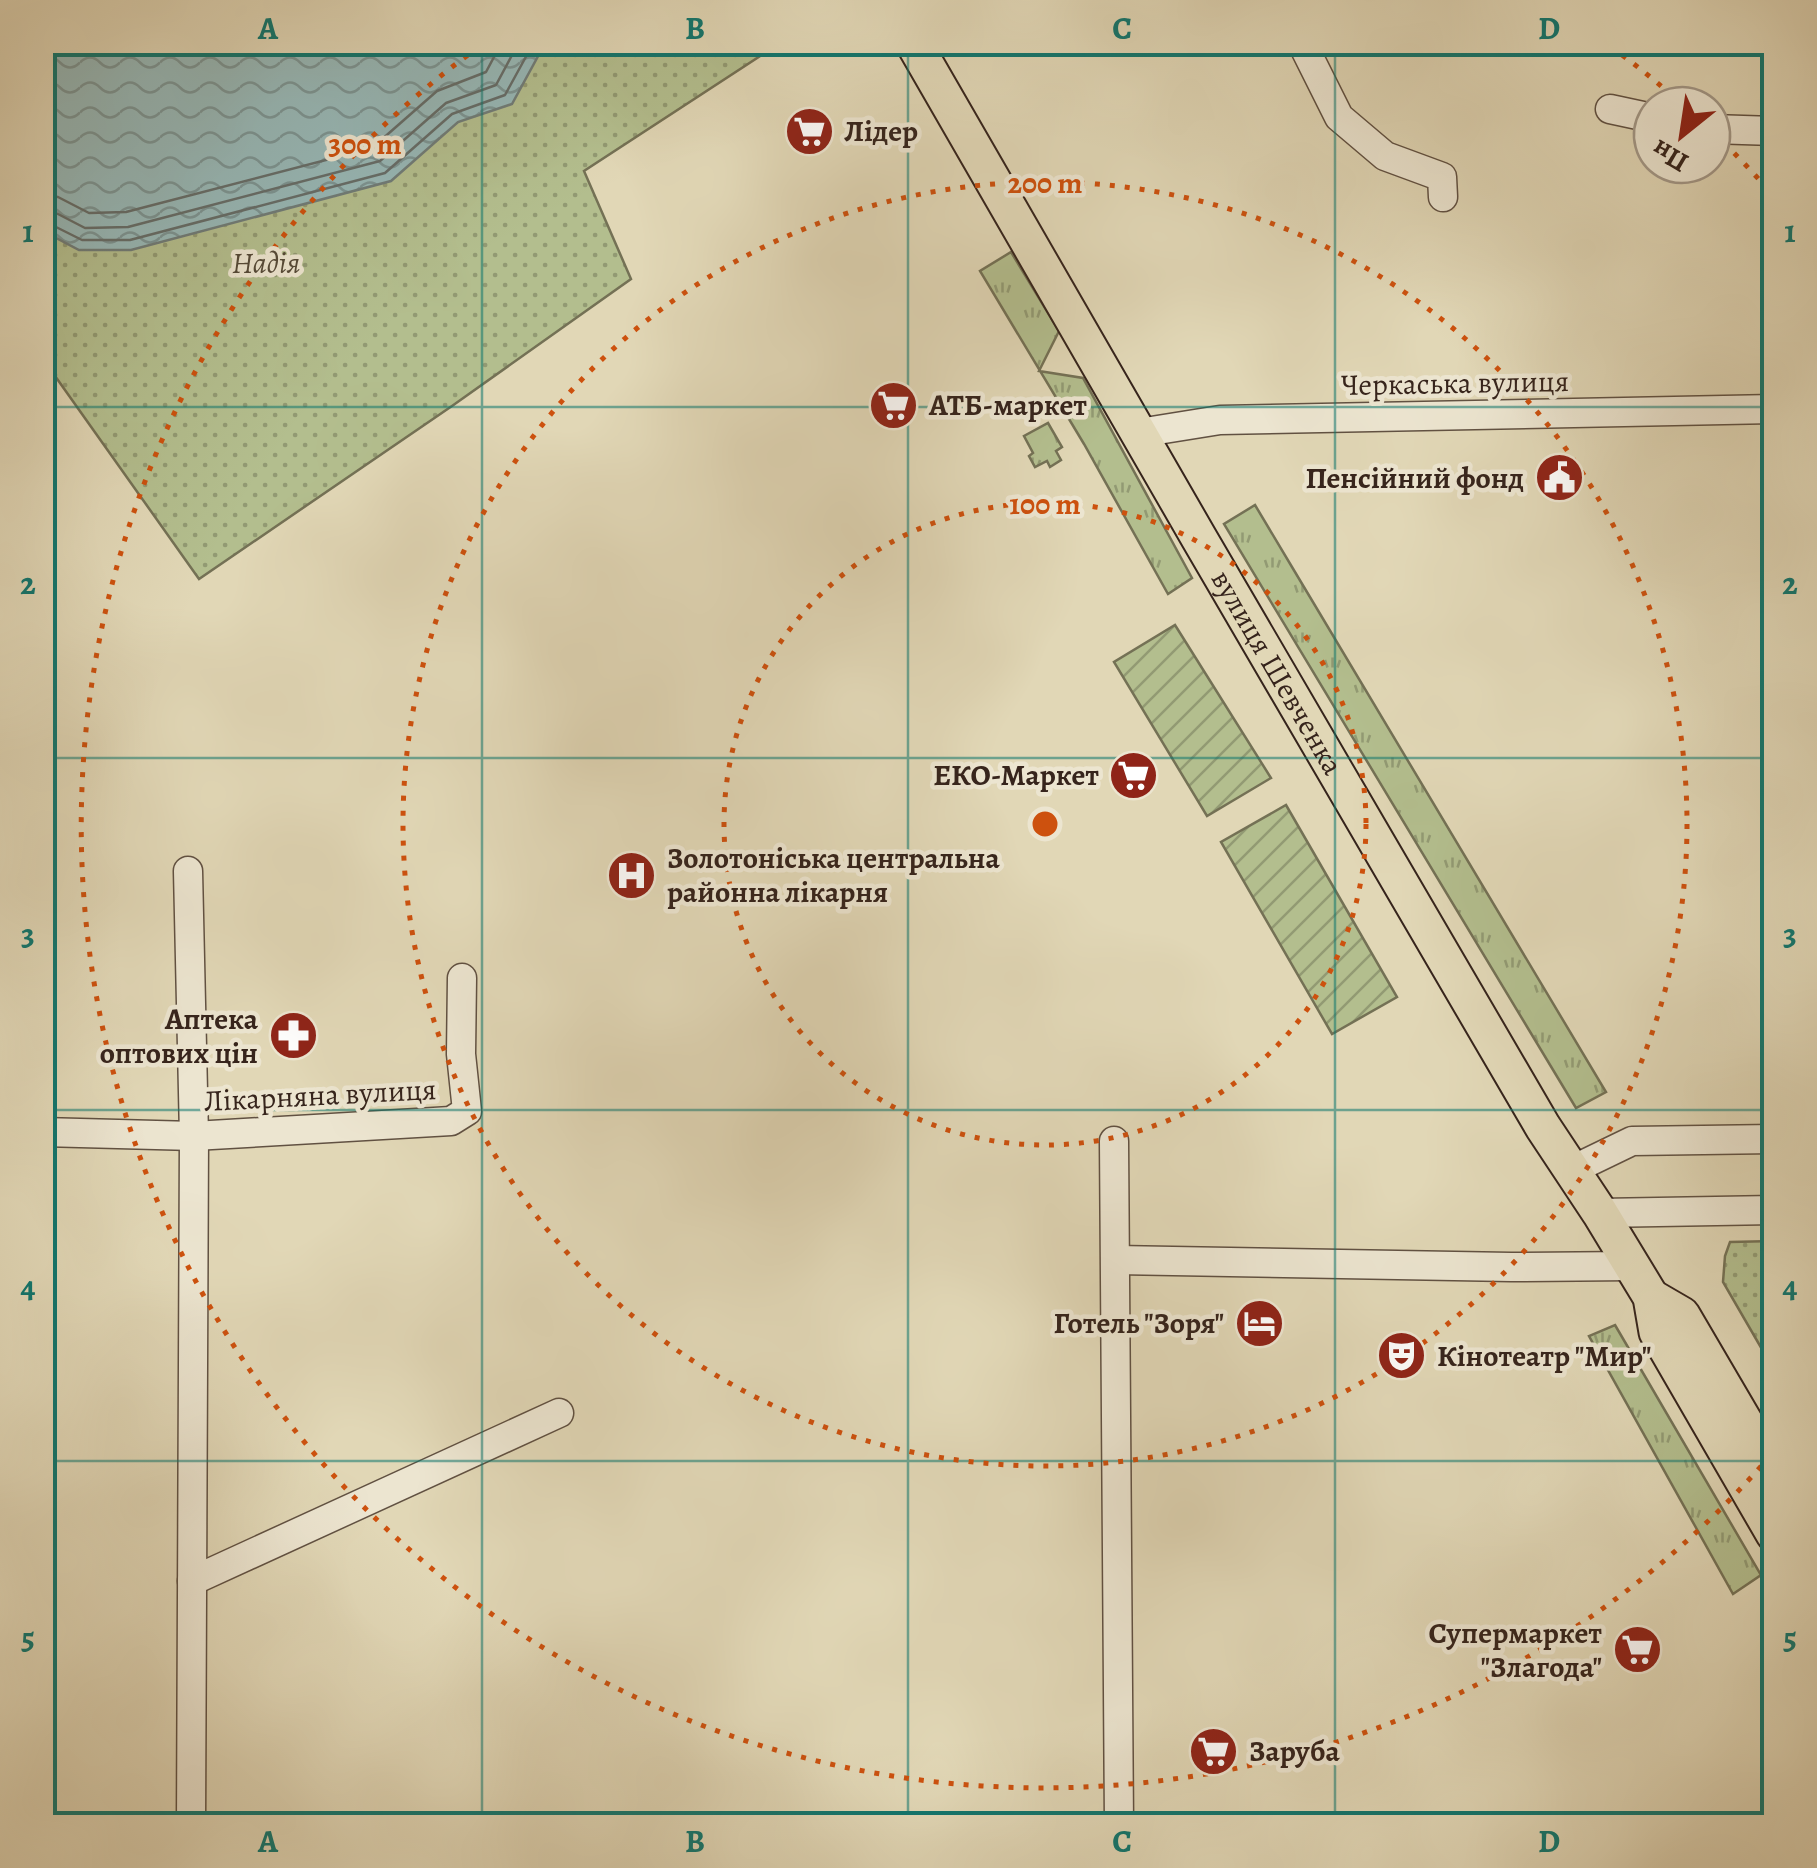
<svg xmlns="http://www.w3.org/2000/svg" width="1817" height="1868" font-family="Alegreya,serif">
	<defs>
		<pattern id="grass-tufts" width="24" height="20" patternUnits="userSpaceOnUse" patternTransform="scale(2.5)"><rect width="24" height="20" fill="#b3be8e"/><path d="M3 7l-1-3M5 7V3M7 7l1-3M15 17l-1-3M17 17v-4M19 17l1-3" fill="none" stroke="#929a73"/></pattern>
		<pattern id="park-dots" width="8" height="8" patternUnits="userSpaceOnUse" patternTransform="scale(2.5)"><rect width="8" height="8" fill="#b3be8e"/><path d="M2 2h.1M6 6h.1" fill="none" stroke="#929a73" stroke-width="1.8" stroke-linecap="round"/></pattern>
		<pattern id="garden-furrows" width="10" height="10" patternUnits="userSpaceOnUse" patternTransform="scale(2.5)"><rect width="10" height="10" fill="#b3be8e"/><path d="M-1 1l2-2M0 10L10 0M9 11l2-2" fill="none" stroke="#929a73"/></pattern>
		<pattern id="water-waves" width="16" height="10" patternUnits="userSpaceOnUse" patternTransform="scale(2.5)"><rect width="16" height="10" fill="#97b8b7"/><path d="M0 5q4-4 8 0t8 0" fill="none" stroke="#7c9594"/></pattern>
	</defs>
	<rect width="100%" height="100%" fill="#e1d7b6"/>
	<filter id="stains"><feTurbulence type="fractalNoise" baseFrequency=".002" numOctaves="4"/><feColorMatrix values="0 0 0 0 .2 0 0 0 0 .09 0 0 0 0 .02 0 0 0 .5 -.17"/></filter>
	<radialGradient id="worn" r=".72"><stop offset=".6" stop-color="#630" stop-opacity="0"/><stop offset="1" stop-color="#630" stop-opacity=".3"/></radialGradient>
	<!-- grass -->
	<g fill="url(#grass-tufts)" stroke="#747155" stroke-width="2.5">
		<polygon points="1011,252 1059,331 1039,371 1083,378 1192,578 1168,594 1084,444 980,271"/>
		<polygon points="1048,423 1062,447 1056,451 1061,460 1050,467 1047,461 1035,467 1029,456 1033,453 1024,436"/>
		<polygon points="1255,505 1292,567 1606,1092 1576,1108 1224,524"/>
		<polygon points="1615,1325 1761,1575 1733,1594 1589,1336"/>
	</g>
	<!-- park -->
	<g fill="url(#park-dots)" stroke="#747155" stroke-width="2.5">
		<polygon points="42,43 780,43 584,171 631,279 452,406 199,579 43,359"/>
		<polygon points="1774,1241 1774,1370 1723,1282 1725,1256 1730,1242"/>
	</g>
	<!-- garden -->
	<g fill="url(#garden-furrows)" stroke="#747155" stroke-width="2.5">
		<polygon points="1175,625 1271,778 1207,816 1114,662"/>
		<polygon points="1286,805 1397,997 1332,1034 1221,842"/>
	</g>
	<!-- water -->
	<polygon fill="url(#water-waves)" stroke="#707d79" stroke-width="2.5" points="42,43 43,42 548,43 542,49 512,104 458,122 391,181 131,250 79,250 43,231"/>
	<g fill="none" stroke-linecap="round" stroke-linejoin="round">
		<!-- shore -->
		<g stroke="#666e6a" stroke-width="2.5">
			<polyline points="42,195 58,197 89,213 126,212 372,148 437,91 486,72 502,42"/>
			<polyline points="42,210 56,213 85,228 128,227 380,161 446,103 496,85 519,42"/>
			<polyline points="42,223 50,224 82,240 130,240 385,173 452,114 505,95 534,42"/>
		</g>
		<defs>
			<g id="minor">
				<polyline points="1308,42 1305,49 1339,117 1385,156 1442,177 1443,197"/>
				<polyline points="1610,109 1652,118"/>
				<polyline points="1712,129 1774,131"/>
				<polyline points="1139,433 1220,420 1774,409"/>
				<polyline points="188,871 194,1136 191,1826"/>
				<polyline points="42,1132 194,1136 451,1121 467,1111 461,1054 462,978"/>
				<polyline points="1114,1141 1119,1826"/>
				<polyline points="1572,1170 1632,1141 1774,1139"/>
				<polyline points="1600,1213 1774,1210"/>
				<polyline points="1116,1260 1511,1267 1632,1266"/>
				<polyline points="192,1581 559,1413"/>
			</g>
			<g id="major">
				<path id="s1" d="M913,42L1199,538L1543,1127L1600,1213L1651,1297L1657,1332L1774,1534"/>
				<polyline points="1651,1297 1682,1315 1774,1472"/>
			</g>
		</defs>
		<!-- minor casing -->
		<use href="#minor" stroke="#615142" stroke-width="31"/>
		<!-- major casing -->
		<use href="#major" stroke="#36241c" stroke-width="39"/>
		<!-- minor -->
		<use href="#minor" stroke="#ece5d0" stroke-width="28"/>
		<!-- major -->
		<use href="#major" stroke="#e1d7b6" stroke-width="35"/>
	</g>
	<!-- grid -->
	<path fill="none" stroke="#0f766e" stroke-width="2.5" stroke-opacity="0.55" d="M482,42V1826M908,42V1826M1335,42V1826M42,407H1774M42,758H1774M42,1110H1774M42,1461H1774"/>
	<!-- distance rings -->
	<g fill="none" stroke="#cd510e" stroke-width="5" stroke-dasharray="5 10">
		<circle cx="1045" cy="824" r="321"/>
		<circle cx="1045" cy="824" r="642"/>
		<path d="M1771 1455A962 962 0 1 1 480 46M1610 46A962 962 0 0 1 1682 104M1713 132A962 962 0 0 1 1771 193"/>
	</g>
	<!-- icons -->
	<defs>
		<symbol id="supermarket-disc" viewBox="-11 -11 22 22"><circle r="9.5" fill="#8f2418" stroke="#ece5d0"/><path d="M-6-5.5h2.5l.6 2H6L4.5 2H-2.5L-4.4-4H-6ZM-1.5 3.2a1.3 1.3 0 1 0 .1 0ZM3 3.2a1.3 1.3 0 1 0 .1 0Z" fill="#fff"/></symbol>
		<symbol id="civic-disc" viewBox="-11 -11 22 22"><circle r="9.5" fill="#8f2418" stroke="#ece5d0"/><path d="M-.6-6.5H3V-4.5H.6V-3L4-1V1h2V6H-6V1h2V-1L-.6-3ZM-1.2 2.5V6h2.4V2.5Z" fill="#fff"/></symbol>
		<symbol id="hospital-disc" viewBox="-11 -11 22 22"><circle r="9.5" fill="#8f2418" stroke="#ece5d0"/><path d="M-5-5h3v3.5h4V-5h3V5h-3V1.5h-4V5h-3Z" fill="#fff"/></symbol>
		<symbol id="pharmacy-disc" viewBox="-11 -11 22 22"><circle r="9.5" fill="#8f2418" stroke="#ece5d0"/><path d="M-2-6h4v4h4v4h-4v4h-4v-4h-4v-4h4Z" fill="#fff"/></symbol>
		<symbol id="hotel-disc" viewBox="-11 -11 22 22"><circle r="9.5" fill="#8f2418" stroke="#ece5d0"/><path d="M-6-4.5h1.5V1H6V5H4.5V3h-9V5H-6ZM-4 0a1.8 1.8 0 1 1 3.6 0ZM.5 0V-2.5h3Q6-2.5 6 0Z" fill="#fff"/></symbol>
		<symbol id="theatre-disc" viewBox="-11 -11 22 22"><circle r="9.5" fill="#8f2418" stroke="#ece5d0"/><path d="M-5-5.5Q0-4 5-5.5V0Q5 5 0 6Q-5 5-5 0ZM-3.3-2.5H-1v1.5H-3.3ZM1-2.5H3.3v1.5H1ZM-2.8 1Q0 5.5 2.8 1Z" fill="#fff"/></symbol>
	</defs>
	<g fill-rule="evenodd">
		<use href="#supermarket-disc" x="782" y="104" width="55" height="55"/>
		<use href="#supermarket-disc" x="866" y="378" width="55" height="55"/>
		<use href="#civic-disc" x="1532" y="450" width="55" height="55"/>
		<use href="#supermarket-disc" x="1106" y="748" width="55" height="55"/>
		<use href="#hospital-disc" x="604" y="848" width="55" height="55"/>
		<use href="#pharmacy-disc" x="266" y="1008" width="55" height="55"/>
		<use href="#hotel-disc" x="1232" y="1296" width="55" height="55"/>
		<use href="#theatre-disc" x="1374" y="1328" width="55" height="55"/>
		<use href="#supermarket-disc" x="1610" y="1622" width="55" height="55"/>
		<use href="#supermarket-disc" x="1186" y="1724" width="55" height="55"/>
	</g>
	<g text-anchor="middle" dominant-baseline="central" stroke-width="9" stroke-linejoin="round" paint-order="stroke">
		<!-- poi labels -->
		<g font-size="30" font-weight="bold" fill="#36241c" stroke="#ece5d0" text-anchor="start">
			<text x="844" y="131">Лідер</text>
			<text x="929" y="405">АТБ-маркет</text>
			<text x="1524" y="478" text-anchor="end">Пенсійний фонд</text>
			<text x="1099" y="775" text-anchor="end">ЕКО-Маркет</text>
			<text x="667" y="858">Золотоніська центральна<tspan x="667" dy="34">районна лікарня</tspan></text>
			<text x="258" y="1019" text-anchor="end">Аптека<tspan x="258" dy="34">оптових цін</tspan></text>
			<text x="1224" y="1323" text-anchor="end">Готель "Зоря"</text>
			<text x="1437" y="1356">Кінотеатр "Мир"</text>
			<text x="1602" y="1633" text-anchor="end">Супермаркет<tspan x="1602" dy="34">"Злагода"</tspan></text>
			<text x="1249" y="1751">Заруба</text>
		</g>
		<!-- park labels -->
		<g font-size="30" font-style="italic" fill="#554a38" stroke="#ece5d0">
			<text x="266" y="263">Надія</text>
		</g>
		<!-- street labels -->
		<g font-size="30" fill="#36241c" stroke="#ece5d0">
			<text transform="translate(1455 383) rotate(-1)">Черкаська вулиця</text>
			<text stroke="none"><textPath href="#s1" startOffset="728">вулиця Шевченка</textPath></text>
			<text transform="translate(320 1095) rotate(-3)">Лікарняна вулиця</text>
		</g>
	</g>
	<circle cx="1045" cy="824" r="15" fill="#cd510e" stroke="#ece5d0" stroke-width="5"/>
	<g font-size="30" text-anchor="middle" font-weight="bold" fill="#cd510e" stroke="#ece5d0" stroke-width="9" stroke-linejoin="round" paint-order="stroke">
		<text x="365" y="154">300 m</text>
		<text x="1045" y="193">200 m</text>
		<text x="1045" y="514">100 m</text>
	</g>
	<!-- margin -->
	<rect width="1817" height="1868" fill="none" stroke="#e1d7b6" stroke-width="110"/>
	<!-- north arrow -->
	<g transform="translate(1682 135) rotate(210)"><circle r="48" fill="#ece5d0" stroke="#a39888" stroke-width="2.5"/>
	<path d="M0-8L18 38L0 25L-18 38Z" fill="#8f2418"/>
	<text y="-15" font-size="28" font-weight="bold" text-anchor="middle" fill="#36241c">Пн</text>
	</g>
	<rect x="55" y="55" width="1707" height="1758" fill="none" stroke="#0f766e" stroke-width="4"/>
	<g font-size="32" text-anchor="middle" font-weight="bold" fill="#0f766e">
		<text x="268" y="39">A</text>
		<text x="695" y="39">B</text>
		<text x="1122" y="39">C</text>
		<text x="1549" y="39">D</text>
		<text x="28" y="242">1</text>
		<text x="1790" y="242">1</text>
		<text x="28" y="594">2</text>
		<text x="1790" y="594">2</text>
		<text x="28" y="945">3</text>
		<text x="1790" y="945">3</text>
		<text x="28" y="1297">4</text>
		<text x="1790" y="1297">4</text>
		<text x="28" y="1649">5</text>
		<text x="1790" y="1649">5</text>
		<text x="268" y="1852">A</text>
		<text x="695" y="1852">B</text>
		<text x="1122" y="1852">C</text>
		<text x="1549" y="1852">D</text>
	</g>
	<rect width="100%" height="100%" filter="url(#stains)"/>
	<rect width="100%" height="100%" fill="url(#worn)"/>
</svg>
